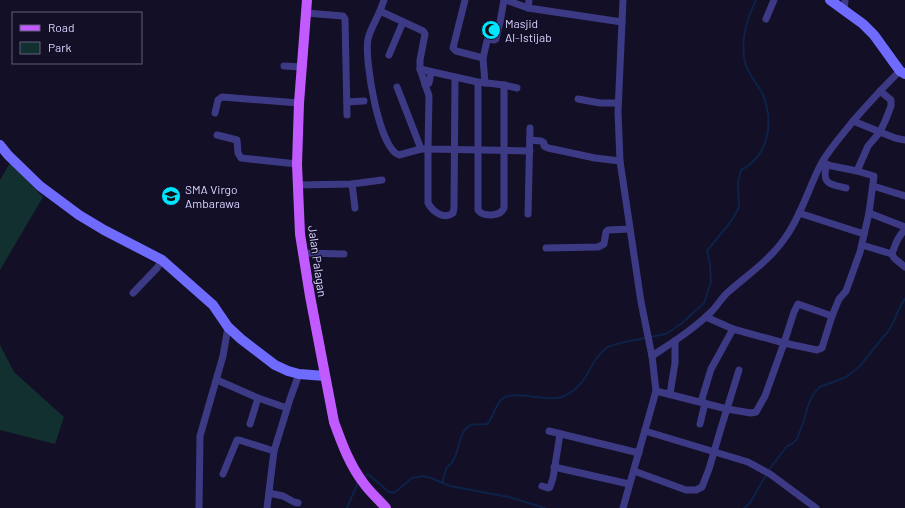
<svg xmlns="http://www.w3.org/2000/svg" width="905" height="508" font-family="Barlow,sans-serif">
	<rect width="100%" height="100%" fill="#130f26"/>
	<!-- green -->
	<g fill="#12302f">
		<polygon points="10,163 43,197 0,270 0,180"/>
		<polygon points="0,345 14,372 64,417 55,444 0,430"/>
	</g>
	<g fill="none" stroke-linecap="round" stroke-linejoin="round">
		<!-- stream -->
		<g stroke="#0c2248" stroke-width="2">
			<path d="M650,337L666,334L682,323L704,303L711,282L710,264L707,251L732,220L739,207L738,183L741,170C769,156 774,122 763,95C758,84 748,75 745,62C740,40 746,20 756,0"/>
			<path d="M768,471L787,446L792,444L797,439L803,423L808,406L812,396L816,391L820,387L846,377L859,367L884,336C894,328 896,310 905,299"/>
			<polyline points="363,478 368,474 389,492 394,493 412,478 423,476 431,478 450,486 509,497 545,508"/>
			<path d="M442,483L447,467C461,459 456,431 471,425C476,424 482,424 487,424C494,417 495,404 503,398C516,390 549,403 564,396C590,384 587,364 605,349C612,343 636,340 646,338"/>
			<polyline points="347,508 358,482"/>
			<polyline points="744,508 750,503 766,475"/>
		</g>
		<!-- street -->
		<g stroke="#3d3a85" stroke-width="7">
			<polyline points="384,0 380,11 423,31 425,34 420,60 420,69 429,96 428,149 530,151"/>
			<polyline points="465,0 453,48 456,51 483,58"/>
			<polyline points="506,0 528,8 529,0"/>
			<polyline points="528,8 622,22 623,0"/>
			<polyline points="844,10 845,0"/>
			<path d="M380,11C376,20 370,30 368,39C364,59 379,149 399,155L421,149"/>
			<polyline points="306,13 343,16 345,19 347,115"/>
			<polyline points="766,19 774,0"/>
			<polyline points="622,22 618,112 620,161 641,302 652,356 656,391 623,508"/>
			<polyline points="389,55 403,22"/>
			<polyline points="284,66 301,67"/>
			<path d="M455,77L478,82V210C483,217 500,217 504,208V85L478,82"/>
			<polyline points="485,83 483,58 487,41 488,39 494,40 496,39 500,22 504,0"/>
			<polyline points="425,85 429,83 431,72"/>
			<polyline points="504,85 517,88"/>
			<path d="M397,87L421,149H428V203C433,212 444,220 453,213L454,208L455,77L420,69"/>
			<polyline points="578,99 600,103 618,103"/>
			<polyline points="347,102 364,101"/>
			<polyline points="215,113 218,100 222,97 299,103"/>
			<polyline points="853,121 895,138 905,140"/>
			<polyline points="217,135 237,140 238,153 241,158 297,164"/>
			<polyline points="530,140 541,141 544,143 544,146 548,148 595,158 620,161"/>
			<polyline points="822,164 857,171 868,146 880,132 886,119 891,106 891,100 880,91"/>
			<path d="M827,164C821,184 829,184 846,188"/>
			<polyline points="352,184 355,208"/>
			<polyline points="297,185 352,184 382,180"/>
			<polyline points="873,186 905,196"/>
			<polyline points="799,213 864,234"/>
			<polyline points="869,213 905,227"/>
			<polyline points="528,214 530,128"/>
			<path d="M862,245L892,254C895,245 898,236 905,230"/>
			<polyline points="546,248 598,247 604,244 606,232 608,230 630,229"/>
			<polyline points="302,253 344,254"/>
			<polyline points="892,254 894,258 905,267"/>
			<polyline points="133,293 157,268 162,260"/>
			<polyline points="706,317 733,329"/>
			<path d="M652,356C673,342 694,329 712,311C717,306 721,299 726,294C747,275 772,259 787,235C802,213 809,187 821,164C830,148 843,134 854,120C869,103 883,87 900,71"/>
			<polyline points="217,380 258,398 287,408"/>
			<polyline points="656,391 727,409 751,413 756,412 765,396 784,343 817,350 822,348 832,316 839,299 846,291 860,252 869,213 874,176 857,171"/>
			<polyline points="670,394 675,363 675,341"/>
			<polyline points="701,402 711,369 733,329 784,343 794,312 798,304 832,316"/>
			<polyline points="250,424 258,398"/>
			<polyline points="700,424 705,403"/>
			<polyline points="549,431 639,453"/>
			<polyline points="645,431 748,462 770,474 816,508"/>
			<polyline points="554,467 629,484"/>
			<polyline points="634,471 686,490 696,490 702,487 709,469 721,428 739,370"/>
			<polyline points="223,474 237,440 239,440 274,451"/>
			<polyline points="542,486 548,488 550,487 553,478 560,434"/>
			<polyline points="269,493 283,496 294,502 298,503"/>
			<polyline points="199,508 200,436 223,356 228,327"/>
			<polyline points="267,508 274,451 290,399 299,374"/>
		</g>
		<!-- secondary -->
		<g stroke="#6f6bff" stroke-width="10">
			<polyline points="830,0 863,24 874,35 900,71 905,74"/>
			<polyline points="0,145 8,155 40,186 79,215 104,230 162,260 213,305 228,327 241,339 275,365 288,371 299,374 325,376"/>
		</g>
		<!-- primary -->
		<path stroke="#c25bff" stroke-width="10" d="M307,0L299,103L297,164L300,234L310,296L334,422C342,444 350,466 365,485C371,493 379,500 386,508"/>
	</g>
	<!-- icons -->
	<defs>
		<symbol id="mosque-disc" viewBox="-11 -11 22 22"><circle r="9.5" fill="#00e5ff" stroke="#130f26"/><path d="M3.5-4.9A6 6 0 1 0 3.5 4.9A5 5 0 1 1 3.5-4.9Z" fill="#111"/></symbol>
		<symbol id="school-disc" viewBox="-11 -11 22 22"><circle r="9.5" fill="#00e5ff" stroke="#130f26"/><path d="M0-5L7-2L0 1L-7-2ZM-4 1L0 2.5L4 1V4Q0 6-4 4Z" fill="#111"/></symbol>
	</defs>
	<g fill-rule="evenodd">
		<use href="#mosque-disc" x="480" y="19" width="22" height="22"/>
		<use href="#school-disc" x="160" y="185" width="22" height="22"/>
	</g>
	<g text-anchor="middle" dominant-baseline="central" stroke-width="3" stroke-linejoin="round" paint-order="stroke">
		<!-- poi labels -->
		<g font-size="12" fill="#d9d4ff" stroke="#130f26" text-anchor="start">
			<text x="505" y="23">Masjid<tspan x="505" dy="14">Al-Istijab</tspan></text>
			<text x="185" y="189">SMA Virgo<tspan x="185" dy="14">Ambarawa</tspan></text>
		</g>
		<!-- street labels -->
		<g font-size="12" fill="#d9d4ff" stroke="#130f26">
			<text transform="translate(318 261) rotate(82)">Jalan Palagan</text>
		</g>
	</g>
	<!-- legend -->
	<rect x="12" y="12" width="130" height="52" fill="#130f26" stroke="#625e7d"/>
	<rect x="20" y="25" width="20" height="6" fill="#c25bff" stroke="#625e7d"/>
	<text x="48" y="32" font-size="12" fill="#d9d4ff">Road</text>
	<rect x="20" y="42" width="20" height="12" fill="#12302f" stroke="#625e7d"/>
	<text x="48" y="52" font-size="12" fill="#d9d4ff">Park</text>
</svg>
